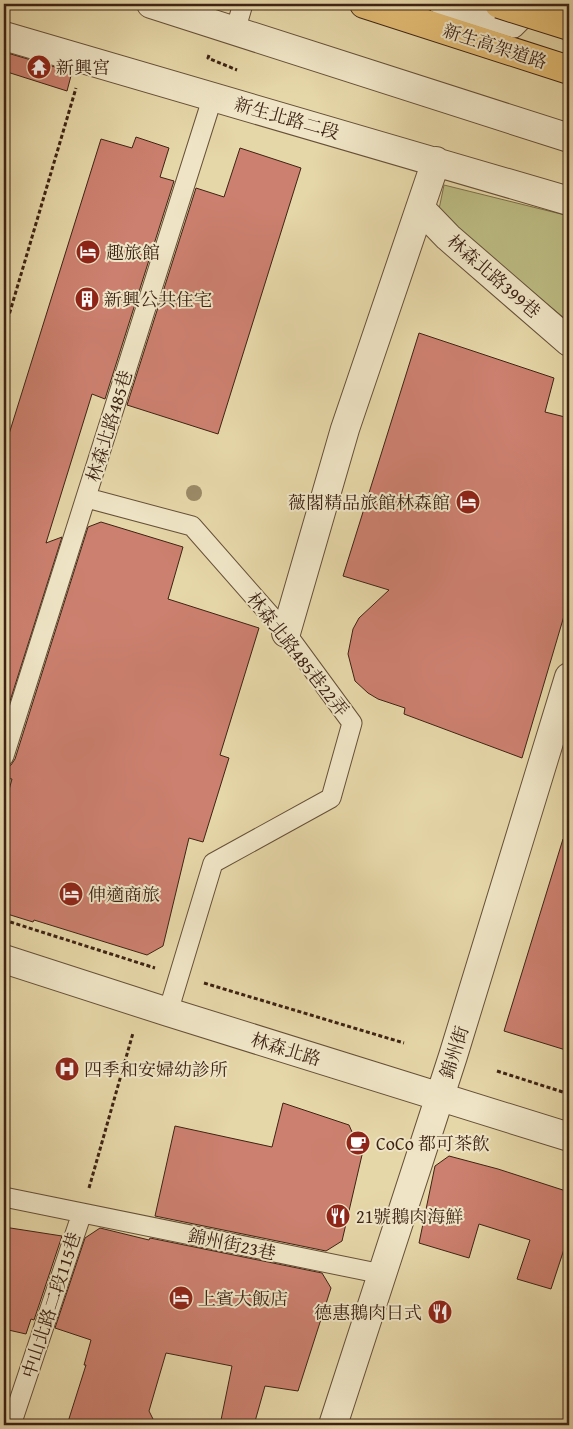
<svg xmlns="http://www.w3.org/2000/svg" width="573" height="1429" viewBox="0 0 573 1429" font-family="'Gentium Book Plus','Noto Serif TC',serif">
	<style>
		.green { fill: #bcbc83; stroke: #7c704c }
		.building { fill: #cc806f; stroke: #3d2314 }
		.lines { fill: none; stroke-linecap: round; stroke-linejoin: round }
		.service-casing { stroke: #675039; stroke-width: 21 }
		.minor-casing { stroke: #675039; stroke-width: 30 }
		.tertiary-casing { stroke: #675039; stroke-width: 30 }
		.trunk-casing { stroke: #3d2314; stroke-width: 30 }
		.path { stroke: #3d2314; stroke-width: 3; stroke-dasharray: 4 2.5; stroke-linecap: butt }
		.service { stroke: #efe5c6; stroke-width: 19 }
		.minor { stroke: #efe5c6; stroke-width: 28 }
		.tertiary { stroke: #efe5c6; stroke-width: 28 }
		.trunk { stroke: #e3bc74; stroke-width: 28 }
		.trunk-bridge-casing { stroke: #3d2314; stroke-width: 30; stroke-linecap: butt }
		.trunk-bridge { stroke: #e3bc74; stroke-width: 28 }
		.tree { fill: #9b8966 }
		.labels { text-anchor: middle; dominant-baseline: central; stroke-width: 4; stroke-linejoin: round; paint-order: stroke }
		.street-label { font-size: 18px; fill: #3d2314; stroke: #efe5c6 }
		.poi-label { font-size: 18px; fill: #3d2314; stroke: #efe5c6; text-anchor: start }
	</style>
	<rect width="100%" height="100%" fill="#e6d7a8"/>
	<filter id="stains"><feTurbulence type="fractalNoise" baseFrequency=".004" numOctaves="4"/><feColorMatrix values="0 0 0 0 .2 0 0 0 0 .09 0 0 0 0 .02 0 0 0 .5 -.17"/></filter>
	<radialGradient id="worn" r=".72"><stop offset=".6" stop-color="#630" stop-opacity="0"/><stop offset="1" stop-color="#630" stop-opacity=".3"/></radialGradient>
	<path class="green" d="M444,185l125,31v106l-131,-108z"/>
	<path class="building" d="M4,52l68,20 -5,19 -63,-20z
		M136,137l33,11 -9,29 14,4 -69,218 -13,-5 -46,149 16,-6 -58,183v-270l97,-311 31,9z
		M240,148l61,20 -83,266 -91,-29 69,-217 28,9z
		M419,333l135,45 -9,34 24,6v181l-47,159 -118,-44 1,-6 -27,-9 -10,-6 -13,-12 -7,-27 5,-25 6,-11 30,-28 -46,-14z
		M101,522l82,25 -15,52 91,29 -39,127 9,3 -26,84 -14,-4 -26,108 -16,9 -113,-35 -1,2 -29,-9v-105l8,-29 -8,-1v-11l7,-2 4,-6 73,-232z
		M563,839l6,1v211l-65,-20z
		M283,1103l66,22 13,30 -20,86 -16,10 -171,-35 20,-90 97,21z
		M449,1156l49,13 71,23v42l-18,55 -34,-10 13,-39 -51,-16 -10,34 -50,-15 16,-77z
		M4,1227l58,9 -28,84 -3,-1 -5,15 -22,-5z
		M100,1228l49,12 1,-2 172,35 9,15 -33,103 -33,-5 -11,39h-34l12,-59 -66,-13 -17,58 7,14h-89l19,-60h-2l7,-25 -36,-12 30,-90z"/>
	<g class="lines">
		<defs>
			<path id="service" d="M438,4l76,24 22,-22
				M235,31l8,-27
				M87,498l105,28 94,107 66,90 -21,75 -118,65 -45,149
				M4,756l209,-660
				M4,1197l378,77
				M11,1425l71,-212"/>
			<path id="minor" d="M4,36l565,165
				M420,208l28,29 121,105
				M286,633l59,-204 91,-268"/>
			<path id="tertiary" d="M151,4l418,134
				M4,959l164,53 401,125
				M333,1425l120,-369 116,-379"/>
			<path id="trunk" d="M364,4l205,66"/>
		</defs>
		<use href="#service" class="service-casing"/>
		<use href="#minor" class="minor-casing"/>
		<use href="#tertiary" class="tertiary-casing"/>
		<use href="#trunk" class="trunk-casing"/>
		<path class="path" d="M209,55l-1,3 29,12
			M4,332l72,-244
			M4,920l151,48
			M204,983l200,60
			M497,1071l72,23
			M89,1188l44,-155"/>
		<use href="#service" class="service"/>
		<use href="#minor" class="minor"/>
		<use href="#tertiary" class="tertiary"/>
		<use href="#trunk" class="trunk"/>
		<defs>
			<path id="trunk-bridge" d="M499,4l70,22"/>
		</defs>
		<use href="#trunk-bridge" class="trunk-bridge-casing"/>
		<use href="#trunk-bridge" class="trunk-bridge"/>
	</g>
	<circle class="tree" cx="194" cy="493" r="8"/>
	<defs>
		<symbol id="temple-disc" viewBox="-11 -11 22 22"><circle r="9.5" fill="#8f2418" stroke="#efe5c6"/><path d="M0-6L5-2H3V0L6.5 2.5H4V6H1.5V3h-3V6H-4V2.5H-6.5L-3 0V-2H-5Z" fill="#fff"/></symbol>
		<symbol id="hotel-disc" viewBox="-11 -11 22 22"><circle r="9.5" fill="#8f2418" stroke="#efe5c6"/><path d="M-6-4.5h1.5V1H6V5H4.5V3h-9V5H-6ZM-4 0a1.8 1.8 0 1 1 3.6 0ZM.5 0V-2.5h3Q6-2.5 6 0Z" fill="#fff"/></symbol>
		<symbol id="building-disc" viewBox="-11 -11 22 22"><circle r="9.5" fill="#8f2418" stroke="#efe5c6"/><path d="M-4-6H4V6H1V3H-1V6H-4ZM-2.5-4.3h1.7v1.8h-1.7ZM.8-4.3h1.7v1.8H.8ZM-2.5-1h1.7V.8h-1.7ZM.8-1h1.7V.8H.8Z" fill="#fff"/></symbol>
		<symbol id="hospital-disc" viewBox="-11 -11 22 22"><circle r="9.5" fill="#8f2418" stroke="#efe5c6"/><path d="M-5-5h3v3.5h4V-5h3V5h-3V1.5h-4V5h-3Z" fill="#fff"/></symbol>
		<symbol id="cafe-disc" viewBox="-11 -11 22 22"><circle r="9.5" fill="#8f2418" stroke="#efe5c6"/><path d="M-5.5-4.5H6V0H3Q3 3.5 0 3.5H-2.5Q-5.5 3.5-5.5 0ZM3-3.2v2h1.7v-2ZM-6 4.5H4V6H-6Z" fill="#fff"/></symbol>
		<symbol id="restaurant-disc" viewBox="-11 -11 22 22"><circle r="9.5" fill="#8f2418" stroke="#efe5c6"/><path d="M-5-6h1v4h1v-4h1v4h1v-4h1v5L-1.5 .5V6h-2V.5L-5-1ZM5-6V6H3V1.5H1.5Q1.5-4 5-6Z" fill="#fff"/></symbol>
	</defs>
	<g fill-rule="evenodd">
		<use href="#temple-disc" x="25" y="53" width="28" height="28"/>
		<use href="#hotel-disc" x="74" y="238" width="28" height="28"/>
		<use href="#building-disc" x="73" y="285" width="28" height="28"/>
		<use href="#hotel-disc" x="454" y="488" width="28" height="28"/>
		<use href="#hotel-disc" x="57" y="880" width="28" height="28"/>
		<use href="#hospital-disc" x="53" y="1055" width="28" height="28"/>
		<use href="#cafe-disc" x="344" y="1129" width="28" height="28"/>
		<use href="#restaurant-disc" x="324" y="1202" width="28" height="28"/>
		<use href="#hotel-disc" x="167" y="1284" width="28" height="28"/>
		<use href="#restaurant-disc" x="426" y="1298" width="28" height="28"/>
	</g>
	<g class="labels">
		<g class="street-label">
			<text transform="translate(495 46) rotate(18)">新生高架道路</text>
			<text transform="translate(287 118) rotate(16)">新生北路二段</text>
			<text transform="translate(494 276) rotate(41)">林森北路399巷</text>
			<text transform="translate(109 426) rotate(-73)">林森北路485巷</text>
			<text transform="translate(298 654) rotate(52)">林森北路485巷22弄</text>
			<text transform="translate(286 1049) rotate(17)">林森北路</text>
			<text transform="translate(454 1052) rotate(-72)">錦州街</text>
			<text transform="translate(232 1244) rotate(12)">錦州街23巷</text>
			<text transform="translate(51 1305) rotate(-72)">中山北路二段115巷</text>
		</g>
		<g class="poi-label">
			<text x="56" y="67">新興宮</text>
			<text x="106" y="252">趣旅館</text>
			<text x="104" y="299">新興公共住宅</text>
			<text x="450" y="502" text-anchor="end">薇閣精品旅館林森館</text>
			<text x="88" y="894">伸適商旅</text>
			<text x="84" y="1069">四季和安婦幼診所</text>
			<text x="376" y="1143">CoCo 都可茶飲</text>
			<text x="356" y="1216">21號鵝肉海鮮</text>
			<text x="198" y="1298">上賓大飯店</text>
			<text x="422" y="1312" text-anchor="end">德惠鵝肉日式</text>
		</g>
	</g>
	<rect width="573" height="1429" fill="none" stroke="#e6d7a8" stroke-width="20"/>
	<rect x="5" y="5" width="563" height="1419" fill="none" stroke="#3d2314" stroke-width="2.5"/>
	<rect x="10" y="10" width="553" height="1409" fill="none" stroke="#3d2314"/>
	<rect width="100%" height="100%" filter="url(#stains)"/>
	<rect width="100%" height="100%" fill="url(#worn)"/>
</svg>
